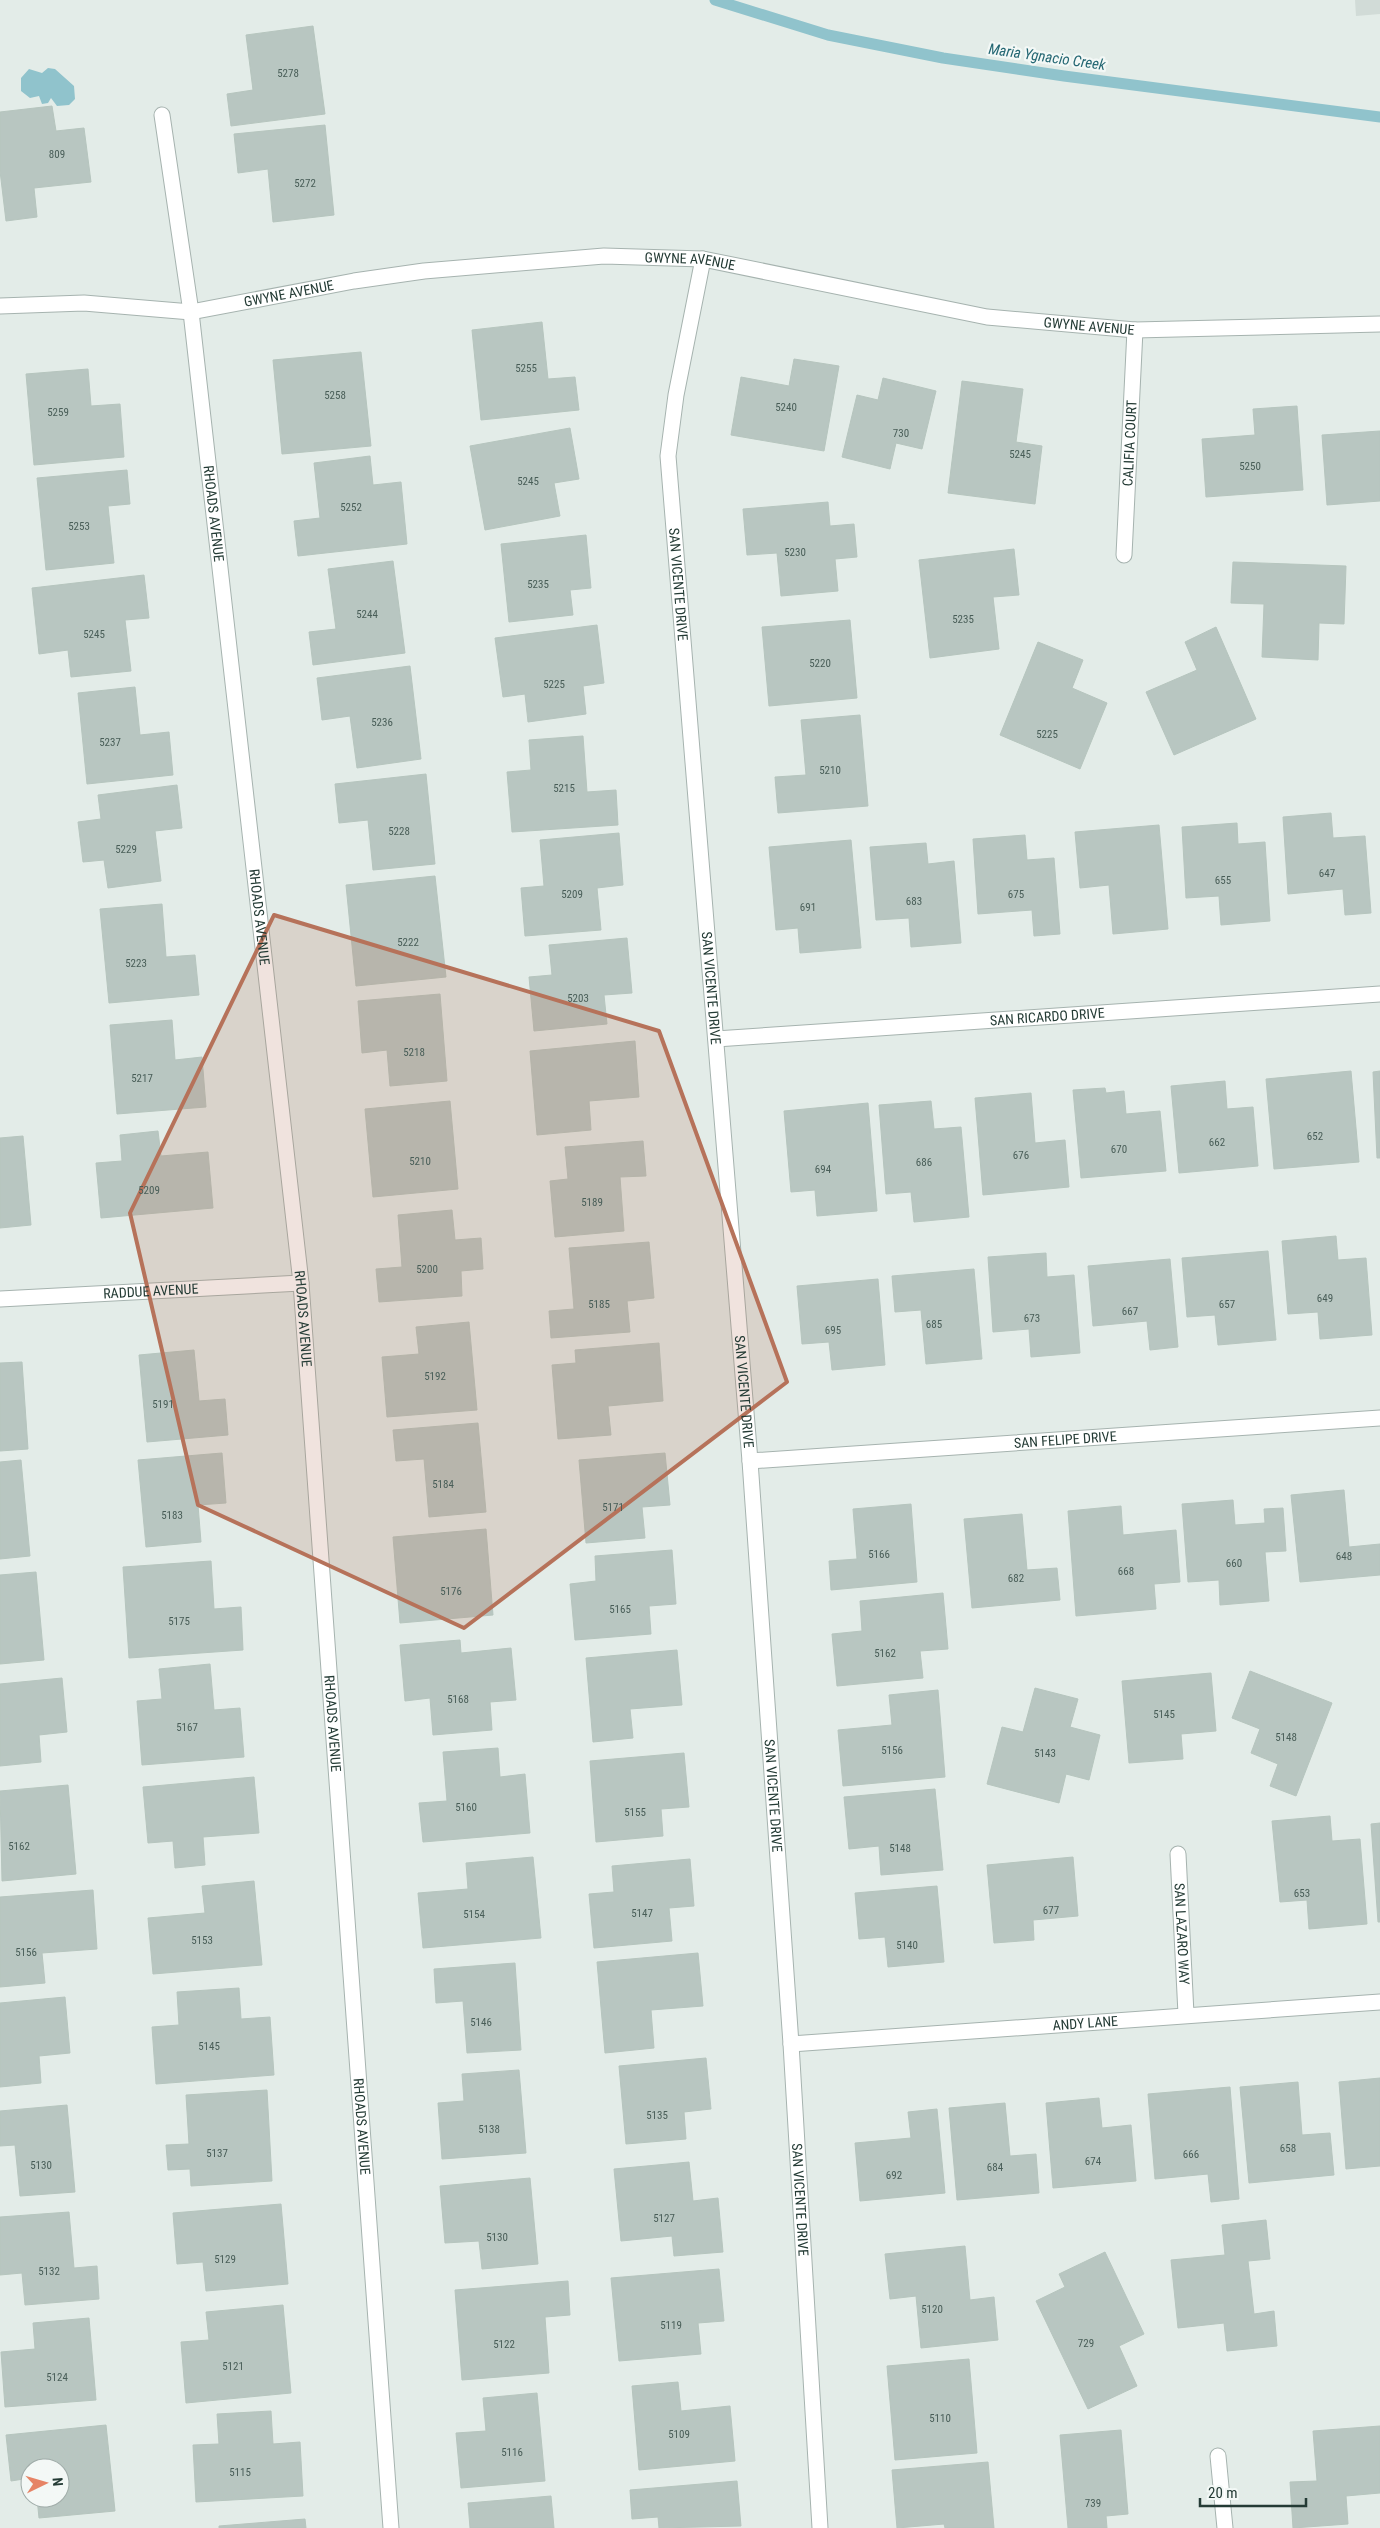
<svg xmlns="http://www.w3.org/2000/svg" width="1380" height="2528" viewBox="0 0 1380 2528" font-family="'Roboto Condensed',sans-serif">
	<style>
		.built { fill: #d1dbd7 }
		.water { fill: #90c3cc }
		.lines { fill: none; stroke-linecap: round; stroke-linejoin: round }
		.stream { stroke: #90c3cc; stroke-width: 11 }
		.building { fill: #b8c6c1; stroke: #b6c5be }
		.minor-casing { stroke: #a6b3af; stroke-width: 17 }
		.minor { stroke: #fff; stroke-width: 15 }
		.marked { fill: #b6725a; fill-opacity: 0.2; stroke: #b6725a; stroke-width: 4; stroke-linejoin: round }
		.labels { text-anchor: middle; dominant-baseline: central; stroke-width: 4.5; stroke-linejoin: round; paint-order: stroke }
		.number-label { font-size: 11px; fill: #495e58 }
		.street-label { font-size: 14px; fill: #243b35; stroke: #f3f8f6 }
		.water-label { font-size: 15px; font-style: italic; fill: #236672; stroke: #f3f8f6 }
	</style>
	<rect width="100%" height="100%" fill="#e3ece8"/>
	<path class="built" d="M1355,0h25v14l-24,2z"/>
	<path class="water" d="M48,68l7,1 19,17 1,13 -6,6 -12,1 -6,-8 -3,5 -6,1 -3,-8 -9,2 -9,-7v-13l8,-9 13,4z"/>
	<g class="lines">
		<path class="stream" d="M715,0l113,35 115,23 121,18 316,41"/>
	</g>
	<path class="building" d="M313,26l12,88 -94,12 -4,-32 26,-4 -7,-55z
		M52,106l4,25 28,-3 7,54 -57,6 3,29 -31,4 -6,-50v-59z
		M325,125l9,90 -61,7 -5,-53 -30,4 -4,-39z
		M542,322l6,57 27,-2 4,33 -98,10 -9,-90z
		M361,352l10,94 -89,8 -9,-94z
		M794,359l45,7 -15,85 -93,-16 10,-58 48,9z
		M88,369l3,37 29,-2 4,53 -90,8 -8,-91z
		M883,378l53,13 -14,58 -26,-6 -6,26 -48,-12 15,-62 21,5z
		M962,381l61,8 -7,53 26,4 -7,58 -87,-11z
		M1297,406l6,84 -97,7 -4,-58 53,-4 -2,-26z
		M570,428l9,51 -25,4 6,33 -75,14 -15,-84z
		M1380,431v70l-53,4 -5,-70z
		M370,456l3,29 28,-3 6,62 -109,12 -4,-35 26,-3 -6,-55z
		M127,470l3,34 -22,2 6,57 -68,7 -9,-92z
		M828,502l2,24 24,-2 3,33 -22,2 3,32 -57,5 -4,-43 -30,2 -4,-46z
		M586,535l5,53 -21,2 3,25 -64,7 -8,-78z
		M1014,549l5,46 -26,2 6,52 -69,9 -11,-98z
		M393,561l12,92 -92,12 -4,-33 27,-3 -8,-60z
		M1233,562l113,4 -2,58 -25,-1 -1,37 -56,-3 2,-53 -33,-1z
		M144,575l5,43 -24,2 6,51 -60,6 -3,-27 -29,4 -7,-66z
		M850,620l7,78 -88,8 -7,-79z
		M597,625l7,58 -21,3 3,28 -58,8 -3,-28 -22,3 -8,-59z
		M1216,627l40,92 -82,36 -28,-63 51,-22 -12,-28z
		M1038,642l45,18 -11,28 35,15 -27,66 -80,-34z
		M410,666l11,93 -64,9 -7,-52 -28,4 -5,-42z
		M135,687l5,48 29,-3 4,43 -86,9 -9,-91z
		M860,715l8,91 -90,7 -3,-36 31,-2 -5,-55z
		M583,736l4,56 29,-2 2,35 -106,7 -5,-60 24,-2 -2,-30z
		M426,774l9,90 -62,6 -5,-50 -29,3 -4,-39z
		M177,785l5,43 -27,3 6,50 -53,7 -4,-28 -21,2 -5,-40 23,-3 -3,-24z
		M1331,813l2,25 32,-2 6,77 -26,2 -2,-26 -55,5 -5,-77z
		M1237,823l1,21 27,-2 5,79 -49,4 -2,-29 -33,2 -4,-71z
		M1159,825l9,104 -55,5 -4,-49 -29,3 -5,-56z
		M619,833l4,52 -26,3 4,42 -76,6 -4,-48 23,-2 -4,-46z
		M1025,835l2,25 27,-2 6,76 -26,2 -2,-26 -54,4 -5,-75z
		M851,840l10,108 -61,5 -2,-25 -22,2 -7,-83z
		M926,843l2,21 26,-3 7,82 -50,4 -2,-29 -33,2 -6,-73z
		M435,876l11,101 -90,9 -10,-101z
		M162,904l4,53 29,-2 4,40 -90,8 -9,-94z
		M627,938l5,55 -28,2 3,29 -73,7 -5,-54 23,-2 -3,-30z
		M440,994l7,87 -57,5 -3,-36 -25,3 -4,-52z
		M172,1020l3,40 27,-3 4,50 -89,7 -7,-89z
		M635,1041l4,56 -50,4 2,29 -54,5 -7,-84z
		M1351,1071l8,91 -85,7 -8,-90z
		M1380,1071v87h-3l-4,-86z
		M1225,1081l2,28 26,-2 5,59 -79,7 -8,-87z
		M1105,1088l1,5 18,-2 2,23 34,-3 6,60 -85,7 -8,-88z
		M1031,1093l4,50 30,-3 4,47 -86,8 -8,-97z
		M450,1101l8,88 -85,8 -8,-88z
		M931,1101l3,28 27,-2 8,90 -55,5 -3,-30 -25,2 -7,-89z
		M868,1103l9,108 -60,5 -2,-26 -24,2 -7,-81z
		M158,1131l3,25 47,-4 5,56 -112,10 -5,-55 26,-2 -2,-26z
		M23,1136l8,89 -31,3v-90z
		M643,1141l3,35 -26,1 4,54 -69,6 -5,-56 18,-2 -3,-32z
		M452,1210l3,30 26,-2 2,31 -22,2 1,25 -83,6 -3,-33 26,-2 -4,-52z
		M1336,1236l2,24 28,-2 6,77 -52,4 -2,-27 -30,2 -6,-73z
		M649,1242l5,56 -27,3 3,31 -79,6 -2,-27 25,-2 -5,-61z
		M1268,1251l8,89 -58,5 -3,-30 -28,2 -5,-59z
		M1046,1253l1,24 27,-2 6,78 -49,4 -2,-28 -36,3 -5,-75z
		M1170,1259l8,88 -28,3 -3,-29 -54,5 -5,-60z
		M974,1269l8,90 -56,5 -5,-54 -26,2 -3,-36z
		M878,1279l7,86 -53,5 -3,-28 -27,2 -5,-58z
		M469,1322l8,88 -90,7 -5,-60 37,-3 -3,-27z
		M659,1343l4,58 -55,5 3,29 -53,4 -6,-74 24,-2 -1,-13z
		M194,1350l5,51 26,-2 3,36 -81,7 -8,-87z
		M22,1362l6,87 -28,2v-88z
		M478,1423l8,89 -57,5 -5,-58 -28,2 -3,-31z
		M222,1453l4,50 -28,2 3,37 -55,5 -8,-87z
		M665,1453l5,52 -28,2 3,31 -59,5 -7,-83z
		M21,1460l9,96 -30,3v-97z
		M1344,1490l5,57 31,-3v31l-80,7 -9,-87z
		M1233,1500l2,25 30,-2 -1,-14 19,-1 3,43 -21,1 4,49 -49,4 -1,-25 -31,2 -6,-78z
		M911,1504l6,78 -86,8 -2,-29 28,-2 -4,-50z
		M1121,1506l2,29 53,-5 4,52 -26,2 2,25 -80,7 -8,-105z
		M1022,1514l5,56 30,-2 3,32 -88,8 -8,-89z
		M486,1529l7,86 -93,8 -7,-86z
		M672,1550l4,54 -27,2 2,28 -76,6 -5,-56 26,-3 -1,-25z
		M211,1561l3,48 27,-2 2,43 -114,8 -6,-91z
		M36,1572l8,88 -44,4v-89z
		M943,1593l5,56 -28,2 3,27 -86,8 -5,-52 30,-3 -2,-30z
		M460,1640l1,13 50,-5 5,52 -26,2 2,28 -59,5 -3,-37 -25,3 -5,-56z
		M677,1650l5,55 -52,4 3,29 -40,4 -7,-84z
		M210,1664l4,46 26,-2 4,49 -102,8 -5,-64 25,-2 -3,-30z
		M1250,1671l82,32 -36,93 -26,-10 8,-22 -27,-11 9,-24 -28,-11z
		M1211,1673l5,58 -35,3 2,25 -54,4 -7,-82z
		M62,1678l5,54 -28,3 2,27 -41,4v-82z
		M1035,1688l43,11 -8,28 30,8 -11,45 -23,-6 -7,29 -72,-19 15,-57 21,5z
		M938,1690l7,87 -102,9 -5,-56 54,-5 -3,-30z
		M498,1748l2,29 25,-3 5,59 -107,9 -4,-39 28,-2 -4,-49z
		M684,1753l5,54 -28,2 2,27 -67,6 -6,-81z
		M254,1777l5,56 -56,4 2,28 -30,3 -2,-27 -25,2 -5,-56z
		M68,1785l8,89 -74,7 -2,-90z
		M935,1789l8,81 -62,5 -2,-29 -30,3 -5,-52z
		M1330,1816l2,25 28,-2 7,85 -58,5 -2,-29 -27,2 -8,-81z
		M1380,1823v99h-2l-7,-98z
		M533,1857l8,81 -118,10 -5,-55 50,-4 -2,-26z
		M1073,1857l5,59 -45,4 1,20 -40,3 -7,-78z
		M690,1859l4,47 -25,2 3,33 -78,7 -5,-54 25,-2 -2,-26z
		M254,1881l8,84 -109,9 -5,-56 57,-5 -3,-27z
		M937,1886l7,76 -56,5 -3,-30 -26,2 -4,-46z
		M93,1890l4,59 -55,4 3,30 -45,4v-90z
		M698,1953l5,53 -52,4 3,38 -49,5 -8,-91z
		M515,1963l6,87 -54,3 -4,-52 -27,2 -2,-34z
		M239,1988l2,31 29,-2 4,58 -118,9 -4,-57 27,-2 -2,-33z
		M65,1997l5,56 -31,3 2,27 -41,4v-84z
		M706,2058l5,51 -27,3 2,27 -60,5 -7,-78z
		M519,2070l7,83 -84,6 -4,-56 26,-2 -2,-27z
		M1380,2078v88l-34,3 -7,-87z
		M1298,2082l4,53 28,-2 4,42 -85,8 -9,-96z
		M1230,2087l9,112 -28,3 -3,-28 -53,5 -7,-85z
		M267,2090l5,91 -81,5 -1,-17 -22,1 -2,-25 23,-1 -3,-49z
		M1099,2098l3,30 29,-3 5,56 -83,7 -7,-85z
		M1005,2103l5,53 26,-2 3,39 -82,7 -8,-92z
		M67,2105l8,87 -55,4 -5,-51 -15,1v-35z
		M937,2109l8,84 -85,8 -5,-58 56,-5 -3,-26z
		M689,2162l4,39 25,-3 5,54 -49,4 -2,-20 -51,5 -7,-72z
		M530,2178l8,86 -56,5 -3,-28 -34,2 -5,-57z
		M281,2204l7,80 -82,7 -3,-29 -26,2 -4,-51z
		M69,2212l5,56 23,-2 2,33 -74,6 -3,-32 -22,2v-58z
		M1266,2220l4,39 -22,2 6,53 20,-3 3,35 -50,5 -3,-28 -46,5 -7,-68 54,-5 -3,-30z
		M965,2246l5,54 24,-3 4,43 -77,8 -5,-52 -26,3 -5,-45z
		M1105,2252l39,82 -25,12 18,40 -49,23 -52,-108 29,-14 -6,-13z
		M719,2269l5,52 -26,2 3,31 -82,7 -8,-83z
		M568,2281l2,34 -25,2 4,56 -87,7 -7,-90z
		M283,2305l8,88 -105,10 -5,-61 28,-2 -3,-28z
		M89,2318l7,82 -91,7 -4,-55 34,-3 -2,-26z
		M969,2359l8,94 -82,7 -8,-94z
		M678,2382l3,29 49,-5 5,55 -96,9 -7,-84z
		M537,2393l8,88 -84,7 -5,-55 30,-2 -3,-33z
		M271,2411l2,33 27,-2 3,54 -107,6 -3,-57 26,-1 -2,-30z
		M106,2425l9,86 -76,7 -2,-20h23v-30h-30v10l-19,3 -5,-46z
		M1380,2426v67l-34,3 2,28 -55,4 -3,-46 27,-1 -4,-50z
		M1121,2430l7,84 -22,2 1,12h-39l-8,-93z
		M988,2462l6,66h-49l-1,-4 -47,4 -5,-58z
		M737,2481l4,45 -82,2 -1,-11 -26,2 -2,-29z
		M551,2496l3,32h-84l-2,-25z
		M305,2519l1,9h-87v-2z"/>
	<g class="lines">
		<defs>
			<g id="minor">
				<path id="s1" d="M162,115l29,197 110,971 90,1245"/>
				<path id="s2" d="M703,259l-27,136 -8,61 82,1005 41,583 29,484"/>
				<path id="s3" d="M0,306l84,-3 107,9 163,-31 70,-10 180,-15 99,3 284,58 148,13 245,-6"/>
				<path id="s4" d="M1124,555l11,-225"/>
				<path id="s5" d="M716,1039l664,-45"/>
				<path id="s6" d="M0,1299l301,-16"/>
				<path id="s7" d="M750,1461l630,-43"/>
				<path id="s8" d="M1178,1854l8,160"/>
				<path id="s9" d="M791,2044l589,-42"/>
				<path d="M1218,2456l7,72"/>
			</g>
		</defs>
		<use href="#minor" class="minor-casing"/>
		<use href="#minor" class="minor"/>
	</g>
	<path class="marked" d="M274,915l385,116 128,351 -323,246 -266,-123 -68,-292z"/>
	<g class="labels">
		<g class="number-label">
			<text x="288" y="73">5278</text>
			<text x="57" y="154">809</text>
			<text x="305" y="183">5272</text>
			<text x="526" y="368">5255</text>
			<text x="335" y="395">5258</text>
			<text x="786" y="407">5240</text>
			<text x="58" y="412">5259</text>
			<text x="901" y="433">730</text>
			<text x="1020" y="454">5245</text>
			<text x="1250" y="466">5250</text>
			<text x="528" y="481">5245</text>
			<text x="351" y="507">5252</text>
			<text x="79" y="526">5253</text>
			<text x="795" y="552">5230</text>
			<text x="538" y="584">5235</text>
			<text x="367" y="614">5244</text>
			<text x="963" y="619">5235</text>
			<text x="94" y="634">5245</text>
			<text x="820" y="663">5220</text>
			<text x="554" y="684">5225</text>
			<text x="382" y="722">5236</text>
			<text x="1047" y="734">5225</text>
			<text x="110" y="742">5237</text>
			<text x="830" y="770">5210</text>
			<text x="564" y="788">5215</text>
			<text x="399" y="831">5228</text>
			<text x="126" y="849">5229</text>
			<text x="1327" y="873">647</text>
			<text x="1223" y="880">655</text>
			<text x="572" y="894">5209</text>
			<text x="1016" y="894">675</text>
			<text x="914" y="901">683</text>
			<text x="808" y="907">691</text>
			<text x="408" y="942">5222</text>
			<text x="136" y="963">5223</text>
			<text x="578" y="998">5203</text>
			<text x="414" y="1052">5218</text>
			<text x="142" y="1078">5217</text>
			<text x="1315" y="1136">652</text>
			<text x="1217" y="1142">662</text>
			<text x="1119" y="1149">670</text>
			<text x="1021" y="1155">676</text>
			<text x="420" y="1161">5210</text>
			<text x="924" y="1162">686</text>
			<text x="823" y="1169">694</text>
			<text x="149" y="1190">5209</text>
			<text x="592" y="1202">5189</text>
			<text x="427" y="1269">5200</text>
			<text x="1325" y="1298">649</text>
			<text x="599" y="1304">5185</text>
			<text x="1227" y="1304">657</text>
			<text x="1130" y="1311">667</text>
			<text x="1032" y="1318">673</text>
			<text x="934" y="1324">685</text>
			<text x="833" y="1330">695</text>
			<text x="435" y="1376">5192</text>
			<text x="163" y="1404">5191</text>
			<text x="443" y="1484">5184</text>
			<text x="613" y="1507">5171</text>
			<text x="172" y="1515">5183</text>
			<text x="879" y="1554">5166</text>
			<text x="1344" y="1556">648</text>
			<text x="1234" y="1563">660</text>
			<text x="1126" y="1571">668</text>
			<text x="1016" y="1578">682</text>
			<text x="451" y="1591">5176</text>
			<text x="620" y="1609">5165</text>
			<text x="179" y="1621">5175</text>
			<text x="885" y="1653">5162</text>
			<text x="458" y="1699">5168</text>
			<text x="1164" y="1714">5145</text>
			<text x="187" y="1727">5167</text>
			<text x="1286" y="1737">5148</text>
			<text x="892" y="1750">5156</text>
			<text x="1045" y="1753">5143</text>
			<text x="466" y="1807">5160</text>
			<text x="635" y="1812">5155</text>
			<text x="19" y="1846">5162</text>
			<text x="900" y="1848">5148</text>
			<text x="1302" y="1893">653</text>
			<text x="1051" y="1910">677</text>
			<text x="642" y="1913">5147</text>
			<text x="474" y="1914">5154</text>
			<text x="202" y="1940">5153</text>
			<text x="907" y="1945">5140</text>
			<text x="26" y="1952">5156</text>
			<text x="481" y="2022">5146</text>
			<text x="209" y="2046">5145</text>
			<text x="657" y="2115">5135</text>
			<text x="489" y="2129">5138</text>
			<text x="1288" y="2148">658</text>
			<text x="217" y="2153">5137</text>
			<text x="1191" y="2154">666</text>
			<text x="1093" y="2161">674</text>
			<text x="41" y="2165">5130</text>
			<text x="995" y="2167">684</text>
			<text x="894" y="2175">692</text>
			<text x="664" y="2218">5127</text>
			<text x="497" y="2237">5130</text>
			<text x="225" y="2259">5129</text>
			<text x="49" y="2271">5132</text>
			<text x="932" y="2309">5120</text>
			<text x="671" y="2325">5119</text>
			<text x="1086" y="2343">729</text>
			<text x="504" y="2344">5122</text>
			<text x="233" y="2366">5121</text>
			<text x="57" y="2377">5124</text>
			<text x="940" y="2418">5110</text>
			<text x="679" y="2434">5109</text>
			<text x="512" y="2452">5116</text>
			<text x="240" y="2472">5115</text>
			<text x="1093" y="2503">739</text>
		</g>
		<g class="street-label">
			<text stroke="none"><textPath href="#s3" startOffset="695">GWYNE AVENUE</textPath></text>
			<text stroke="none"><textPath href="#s3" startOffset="291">GWYNE AVENUE</textPath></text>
			<text stroke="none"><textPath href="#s3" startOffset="1100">GWYNE AVENUE</textPath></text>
			<text stroke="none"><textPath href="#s4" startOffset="112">CALIFIA COURT</textPath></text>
			<text stroke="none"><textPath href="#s1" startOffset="402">RHOADS AVENUE</textPath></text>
			<text stroke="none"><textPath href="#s2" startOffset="329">SAN VICENTE DRIVE</textPath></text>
			<text stroke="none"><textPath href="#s1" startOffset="808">RHOADS AVENUE</textPath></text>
			<text stroke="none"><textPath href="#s2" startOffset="734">SAN VICENTE DRIVE</textPath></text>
			<text stroke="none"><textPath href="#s5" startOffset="332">SAN RICARDO DRIVE</textPath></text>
			<text stroke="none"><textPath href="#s6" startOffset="151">RADDUE AVENUE</textPath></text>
			<text stroke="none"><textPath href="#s1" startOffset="1212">RHOADS AVENUE</textPath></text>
			<text stroke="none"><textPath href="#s2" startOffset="1139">SAN VICENTE DRIVE</textPath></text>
			<text stroke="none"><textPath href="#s7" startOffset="316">SAN FELIPE DRIVE</textPath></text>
			<text stroke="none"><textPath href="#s1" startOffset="1618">RHOADS AVENUE</textPath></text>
			<text stroke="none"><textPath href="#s2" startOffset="1544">SAN VICENTE DRIVE</textPath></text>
			<text stroke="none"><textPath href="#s8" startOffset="80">SAN LAZARO WAY</textPath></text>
			<text stroke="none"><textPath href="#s9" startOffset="295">ANDY LANE</textPath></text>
			<text stroke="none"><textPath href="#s1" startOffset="2022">RHOADS AVENUE</textPath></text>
			<text stroke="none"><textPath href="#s2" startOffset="1949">SAN VICENTE DRIVE</textPath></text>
		</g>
		<g class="water-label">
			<text transform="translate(1047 57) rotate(8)">Maria Ygnacio Creek</text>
		</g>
	</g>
	<g transform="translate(45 2483) rotate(85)"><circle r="24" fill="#f3f8f6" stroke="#a0aca9"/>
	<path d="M0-4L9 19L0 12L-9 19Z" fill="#e68466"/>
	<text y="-8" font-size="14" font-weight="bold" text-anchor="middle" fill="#243b35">N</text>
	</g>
	<path d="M1200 2498v8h106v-8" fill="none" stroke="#243b35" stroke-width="2.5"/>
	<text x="1208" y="2498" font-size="15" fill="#243b35" stroke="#f3f8f6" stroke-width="4" paint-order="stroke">20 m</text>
</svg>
